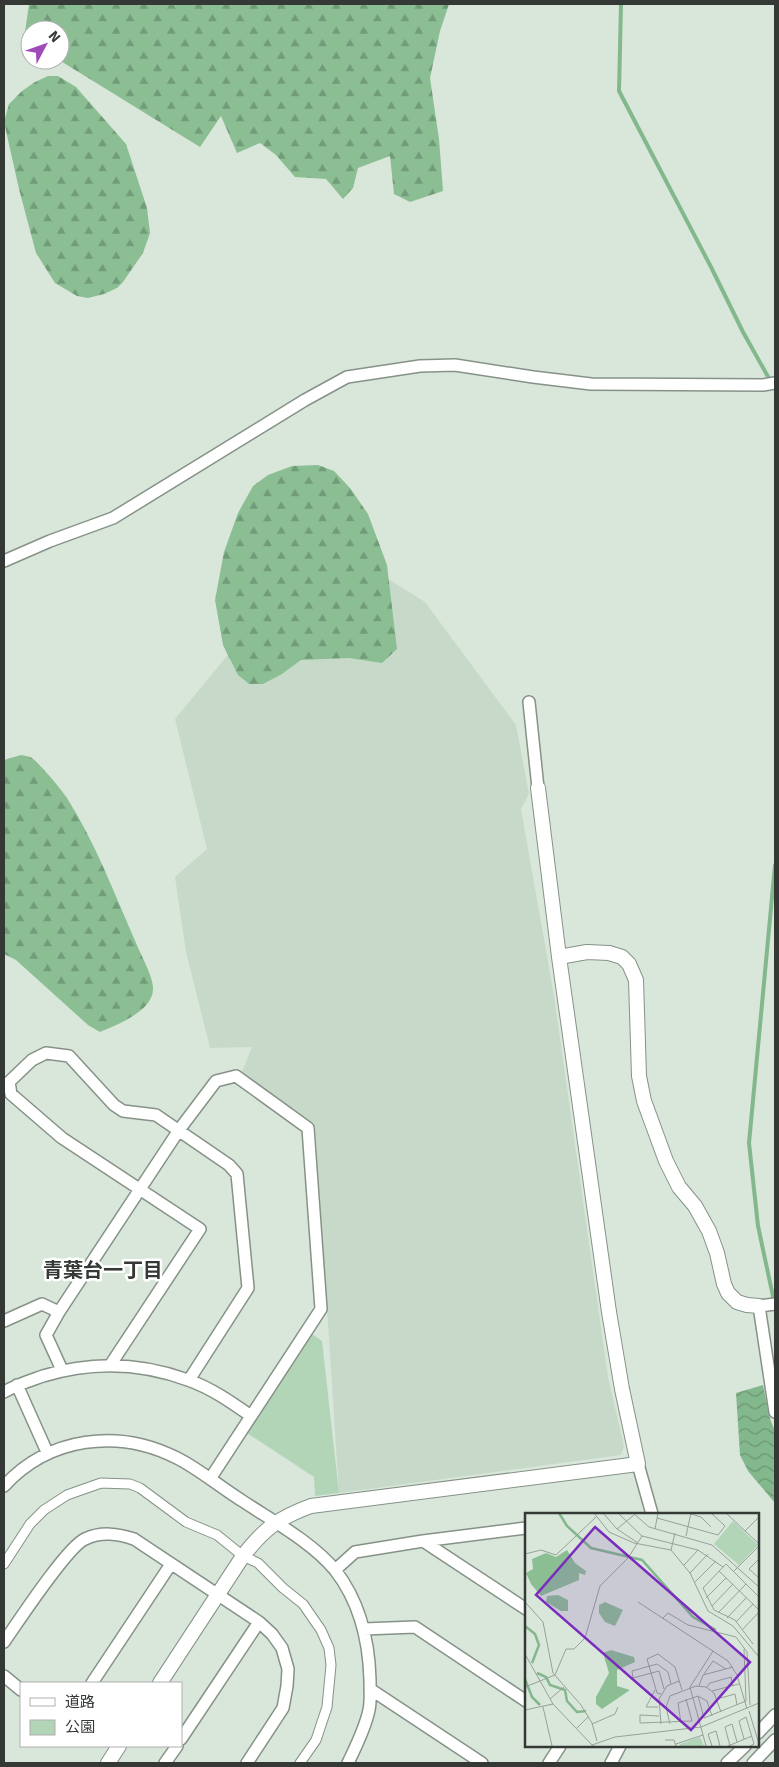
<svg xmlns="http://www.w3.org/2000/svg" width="779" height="1767" viewBox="0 0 779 1767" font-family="Signika,'Noto Sans JP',sans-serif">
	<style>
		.built { fill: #c7daca }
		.forest { fill: url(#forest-firs) }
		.park { fill: #b2d5b7 }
		.water { fill: url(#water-waves) }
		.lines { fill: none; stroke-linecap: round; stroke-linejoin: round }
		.stream { stroke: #83b78c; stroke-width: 4 }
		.pedestrian-casing { stroke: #869288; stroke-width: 11 }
		.minor-casing { stroke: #869288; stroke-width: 14 }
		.tertiary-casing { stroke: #869288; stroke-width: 16 }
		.pedestrian { stroke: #fff; stroke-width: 9 }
		.minor { stroke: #fff; stroke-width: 11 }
		.tertiary { stroke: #fff; stroke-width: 14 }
		.labels { text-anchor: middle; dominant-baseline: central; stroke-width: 5; stroke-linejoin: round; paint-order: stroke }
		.neighbourhood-label { font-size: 20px; font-weight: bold; fill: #343935; stroke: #fff }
		.inset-river { fill: none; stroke: #83b78c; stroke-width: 2.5 }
		.inset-road { fill: none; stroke: #97a198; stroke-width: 1 }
		.view { fill: #7b2cbf; fill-opacity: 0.15; stroke: #7b2cbf; stroke-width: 2.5 }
		.inset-edge { fill: none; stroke: #343935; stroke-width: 2.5 }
	</style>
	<defs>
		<pattern id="forest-firs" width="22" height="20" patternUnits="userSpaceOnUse" patternTransform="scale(1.25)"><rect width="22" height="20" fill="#8bbf93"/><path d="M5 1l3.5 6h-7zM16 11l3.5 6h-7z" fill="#729c79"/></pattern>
		<pattern id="water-waves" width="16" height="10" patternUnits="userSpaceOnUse" patternTransform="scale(1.25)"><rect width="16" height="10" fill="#83b78c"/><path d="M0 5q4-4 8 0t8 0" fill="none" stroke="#6c9673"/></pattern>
	</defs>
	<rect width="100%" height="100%" fill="#d9e6da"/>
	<path class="built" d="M358,560l67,42 91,123 13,69 -8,15 33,187 54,381 16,69 -3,9 -282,38 -24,-369 -73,-52 10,-25 -42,1 -24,-96 -11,-75 32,-28 -32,-130 88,-107z"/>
	<path class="forest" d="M29,4h420l-9,27 -10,47 9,61 4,52 -33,11 -16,-8 -4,-38 -32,12 -5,20 -10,11 -17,-20 -31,-2 -19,-22 -16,-12 -23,10 -16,-37 -21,31 -141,-87 1,-30h-30v12l-6,-3z
		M48,76h10l18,11 50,57 21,64 3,25 -7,20 -20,29 -6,6 -13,6 -16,4 -11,-2 -22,-13 -19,-30 -17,-64 -15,-67 5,-18 13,-13 13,-9z
		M318,465l16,6 16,17 18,26 19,51 10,84 -15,14 -33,-5 -48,2 -19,14 -19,10h-14l-11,-9 -15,-30 -8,-45 9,-48 14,-39 15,-27 15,-11 24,-9z
		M21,755c4,1 8,1 11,3 9,7 28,30 35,40 28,44 48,97 69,145 4,10 18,35 17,46 0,22 -36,36 -53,43l-12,-7 -72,-65 -12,-6v-194z"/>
	<path class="park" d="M312,1334l10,7 17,152 -24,3 -1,-19 -67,-44z"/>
	<path class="water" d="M763,1385l7,34 5,12v72l-27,-32 -8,-16 -4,-62z"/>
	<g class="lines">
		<path class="stream" d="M621,4l-2,87 92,176 32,65 28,50
			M774,1301l-16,-75 -9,-83 26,-278"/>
		<defs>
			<path id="pedestrian" d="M4,1564l26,-40 14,-14 23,-15 34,-12 29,1 10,4 46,34 31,13 26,21 15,7 25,25 20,16 18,26 8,18 2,17 -4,42 -11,33 -16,23"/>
			<path id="minor" d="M4,561l46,-20 63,-23 192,-118 42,-23 73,-11 35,-1 78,12 58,7 172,1 12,-2
				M529,702l9,86
				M775,1304l-16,2 16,106
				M4,1321l38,-17 17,8
				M111,1364l89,-135 -138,-91 -51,-44 -2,-12 23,-22 14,-7 23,3 45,49 9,6 33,4 73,50 8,9 11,114 -59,92
				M62,1370l-16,-35 13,-23 120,-182 37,-49 20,-5 72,52 13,181 -111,170
				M17,1385l30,67
				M4,1392c12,-7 25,-11 39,-16 49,-15 96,-14 145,4 23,8 43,22 63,36
				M638,1464l14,50
				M4,1486c45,-49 114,-58 173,-28 22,11 43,29 64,42 30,20 71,42 94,70 25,32 34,71 35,110 0,10 1,21 -1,30 -4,19 -13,36 -21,53
				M423,1541l103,-13
				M335,1570l20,-18 68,-11 103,68
				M364,1629l51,-2 111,74
				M4,1642c14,-20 63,-95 81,-103 17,-8 33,-5 49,0l125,83 13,12 10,14 6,21 -1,17 -4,22 -36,55
				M4,1676l17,14
				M92,1683l79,-119
				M370,1689l112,74
				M758,1733l17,-18
				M181,1739l78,-117
				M165,1763l12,-17
				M549,1763l11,-17
				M611,1763l9,-17
				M727,1763l18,-17
				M753,1763l22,-23"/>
			<path id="tertiary" d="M559,957l28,-5 22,1 13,4 7,7 7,16 3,96 5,25 22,60 13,26 16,19 14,25 8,22 7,31 4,9 9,9 10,3 12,1
				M160,1683l83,-127c21,-27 35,-38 68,-50l327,-42 -16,-75 -13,-77 -50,-355 -21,-169
				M108,1763l11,-17"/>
		</defs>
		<use href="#pedestrian" class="pedestrian-casing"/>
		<use href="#minor" class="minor-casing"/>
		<use href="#tertiary" class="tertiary-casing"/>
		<use href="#pedestrian" class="pedestrian"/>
		<use href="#minor" class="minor"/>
		<use href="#tertiary" class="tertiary"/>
	</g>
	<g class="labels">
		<g class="neighbourhood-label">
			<text x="103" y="1270">青葉台一丁目</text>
		</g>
	</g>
	<g transform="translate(525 1513)">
		<rect width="234" height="234" fill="#d9e6da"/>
		<path d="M42,37l8,13 11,8 -1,4 -6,-2v7l-38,16 -10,-12 -5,-11 7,-4 -1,-10 14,-6 10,4zM33,82l10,5v11h-7l-15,-9 1,-6zM80,89l18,8 -8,16 -10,-4 -6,-9v-8zM86,137l23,7 1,5 -18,8v16l13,4 -28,19 -6,-5v-7l13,-24 -6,-20z" fill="#8bbf93"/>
		<path d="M208,8l25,24 -19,20 -25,-21zM175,224l4,9h-24v-2z" fill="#b2d5b7"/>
		<path class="inset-river" d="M34,0l8,13 24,22 51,12 51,57 23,13M0,113l10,8 4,11 -7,18M12,160l9,4 4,8 15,5 2,11 10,11 9,-1M0,166l7,18 8,8"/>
		<path class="inset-road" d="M69,0l15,19 25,11 37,7 19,23 18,38 25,15 26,31M78,0l14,16 21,14M93,0l24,23 56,14 25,17M108,0l16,14 63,18 47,42M201,0l33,31M166,1l10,3 10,10M132,5l61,17 7,-9 -14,-13M92,16l17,-14M130,16l3,-16M220,18l14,-14M161,23l5,-23M146,37l4,-17M0,41l16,-4 15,5 40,-38M234,46l-10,10 10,9M159,52l14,-15M194,58l40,39M209,58l25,-25M165,60l18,-19M170,69l21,-21M181,85l20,-20M0,89l18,20 10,51 28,32 11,18 5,18M113,89l90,59 9,14 10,34M187,93l21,-22M193,100l28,-29M202,105l19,-20M137,106l6,-6 20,12 48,12 11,15 3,53M211,109l17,-18M218,116l16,-17M228,131l-18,-24 -21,-10 -11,-22 23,-24 33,33M0,141l28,50 40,42M179,161l9,-13 13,8M30,162l11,-26h8l11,-11 15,-52 28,-28 14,-22M174,173l4,-11 30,-8M0,174l30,-12M182,174l3,-4 21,-6 2,9M139,176l-5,-18 -26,7 -1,-7 25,-7 11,8 3,12M130,177l-9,17h12M187,178l27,-7M136,181l-4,-1 -10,-34 11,-5 17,13 7,23M173,183l6,22 42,-17 -2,-52M25,186l14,-12M192,186l18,-5 2,11M18,194l9,39M0,197l28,-6M224,198l10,33M134,203l-19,-1v8l52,-2 -6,-22M156,210l-3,-20 20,-7 9,5 5,15M67,211l23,-10 3,-7M136,211l-2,-25 8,-13 12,-5M145,211l-4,-17 4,-11 26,-10 10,1 8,6 7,19M52,215l11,-11M219,226l-5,-18 7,-4 8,27 -4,2M140,227h9l2,6M151,231l27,-9M67,232l23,-8 86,-10 58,-24M181,233l-16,-59 23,-36M187,233l-4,-12 8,-3 4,15M203,233l24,-10M205,233l-5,-19 7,-3 5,18"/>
		<path class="view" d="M70,14l155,135 -59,68 -155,-135z"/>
		<rect width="234" height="234" class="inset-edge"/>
	</g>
	<rect width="779" height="1767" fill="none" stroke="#343935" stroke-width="10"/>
	<rect x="20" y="1682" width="162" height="65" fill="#ffffff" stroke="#aeb0ae"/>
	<rect x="30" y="1698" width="25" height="8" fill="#ffffff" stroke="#aeb0ae"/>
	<text x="65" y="1707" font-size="15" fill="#343935">道路</text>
	<rect x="30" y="1720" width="25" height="15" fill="#b2d5b7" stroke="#aeb0ae"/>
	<text x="65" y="1732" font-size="15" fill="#343935">公園</text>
	<g transform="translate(45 45) rotate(49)"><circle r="24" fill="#ffffff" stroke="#aeb0ae"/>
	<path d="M0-4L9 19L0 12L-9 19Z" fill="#9f4ab8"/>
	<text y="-8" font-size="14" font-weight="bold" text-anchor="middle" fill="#343935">N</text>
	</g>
</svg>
